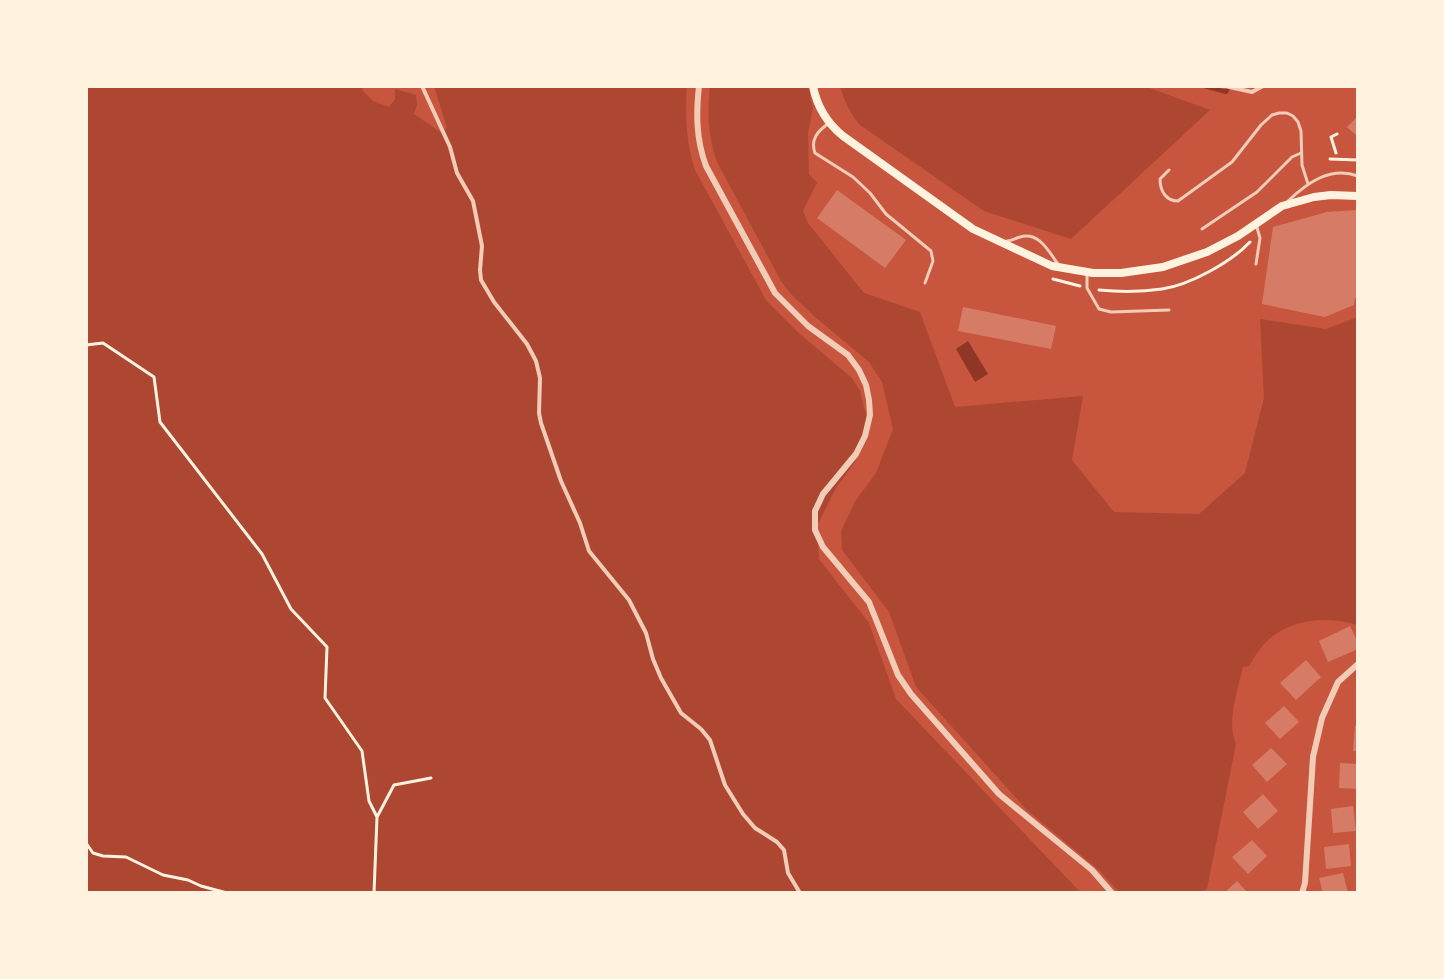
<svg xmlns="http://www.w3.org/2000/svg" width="1444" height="979" viewBox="0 0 1444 979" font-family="Inter,sans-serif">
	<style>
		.green { fill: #ae4732 }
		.water { fill: #8f3625 }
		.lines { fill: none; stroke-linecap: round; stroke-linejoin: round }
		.stream { stroke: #8f3625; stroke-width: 4 }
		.building { fill: #d67c66 }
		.path { stroke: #fff3e0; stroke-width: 3 }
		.service { stroke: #f1ccb7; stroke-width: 3 }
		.pedestrian { stroke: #f1ccb7; stroke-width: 4 }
		.minor { stroke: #f1ccb7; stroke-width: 6 }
		.secondary { stroke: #fff3e0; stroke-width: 8 }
	</style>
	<rect width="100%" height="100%" fill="#c8553d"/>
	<path class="green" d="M86,86h278l-2,4 11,11 16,6 6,-8v-10l21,6 1,10 -3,9 26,18 7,-4 -13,-42h253c-2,30 -1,56 8,84l71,130 34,34 52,44 8,13 9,36 -14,35 -19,26 -19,38 2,33 50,64 27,76 185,194h-995z
		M710,86h98l5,22 -5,25 1,41 8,9 -14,28 5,12 56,70 56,19 35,95 128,-11 -11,64 42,52 85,2 46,-41 19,-75 -4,-79 66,10 32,-12v308c-31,-9 -65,-7 -90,15 -8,7 -14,18 -19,26l-6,1c-5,23 -17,54 -7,77l-29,145 -9,4h-78l-20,-22 -73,-61 -111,-123 -27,-75 -47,-62 -1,-19 15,-31 20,-27 17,-44 -11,-47 -13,-20 -54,-45 -25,-24 -9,-12 -64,-119c-9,-26 -10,-49 -7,-76z
		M840,86h304l66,24 -139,129 -87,-28 -124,-86c-10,-12 -16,-24 -20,-39z"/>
	<path class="water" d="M968,341l20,33 -13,8 -19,-33z"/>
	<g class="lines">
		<path class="stream" d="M1204,86l22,6 3,-6"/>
	</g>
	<path class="building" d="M1358,116v21l-11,-10z
		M837,190l69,50 -21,28 -68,-50z
		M1358,210v87l-3,1 -1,7 -29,12 -63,-13 11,-77 54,-15z
		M963,307l93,19 -5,23 -93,-18z
		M1350,626l8,17v6l-30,13 -9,-21z
		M1306,660l15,17 -25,23 -16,-17z
		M1284,706l15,16 -19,17 -15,-16z
		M1355,726h3v25h-5z
		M1271,748l16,16 -20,18 -15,-17z
		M1340,763l18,1v25l-19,-1z
		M1263,794l15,17 -20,18 -15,-17z
		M1353,806l3,25 -23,2 -2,-24z
		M1252,840l15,16 -19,18 -16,-17z
		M1349,844l2,22 -25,3 -2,-22z
		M1343,873l5,20h-25l-4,-15z
		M1237,881l11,12h-24z"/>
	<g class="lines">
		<path class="path" d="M1336,153l-5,-16 6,-3
			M1330,159l28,1
			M1053,279l27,7
			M1099,290c20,2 43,2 63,-1 28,-4 69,-27 88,-47
			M86,345l17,-2 51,34 6,45 102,132 29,55 36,38 -2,51 37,53 7,50 8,16 -3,76
			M377,817l17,-32 37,-7
			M86,843l7,10 10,3 23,1 37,18 25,5 13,6 26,7"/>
		<path class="service" d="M829,123c-11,8 -19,16 -14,30l38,24 17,16 16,21 45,37 2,10 -8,22
			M1169,170l-9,9c0,12 6,22 18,22l54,-39 29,-37 11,-10 7,-2h8l6,3 5,6 3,9 1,34 6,19
			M1288,201c19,-18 42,-35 70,-25
			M1256,224l4,14 -4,26
			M1202,229l55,-37 35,-35 9,-4
			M1007,241c5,0 9,-3 13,-4 19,-6 29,15 38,27
			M1087,272v16l12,21 12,3 58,-2"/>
		<path class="pedestrian" d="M422,86l28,61 7,26 16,28 9,45 -2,24 1,10 13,22 33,42 9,17 4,17 -1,35 2,10 20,58 19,42 9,28 40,49 17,33 7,26 8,19 20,35 20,16 9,11 15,45 18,29 12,14 22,14 7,8 4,23 12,20
			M1225,86l27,6 11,-6"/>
		<path class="minor" d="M699,86c-3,28 -3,53 7,80l69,127 33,33 40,29 11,15 7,15 3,15 1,15 -5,21 -9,18 -33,40 -8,17v19l8,17 46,55 29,73 13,19 88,100 93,76 20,23
			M1302,893l3,-10 8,-126 9,-39 16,-36 20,-18"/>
		<path class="secondary" d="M813,86c4,21 14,37 30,50l130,93 79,37 41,7h28l42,-6 44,-15 31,-16 44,-30 32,-9 17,-2 27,1"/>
	</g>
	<rect width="1444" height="979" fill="none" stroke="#fff3e0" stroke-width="176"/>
</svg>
